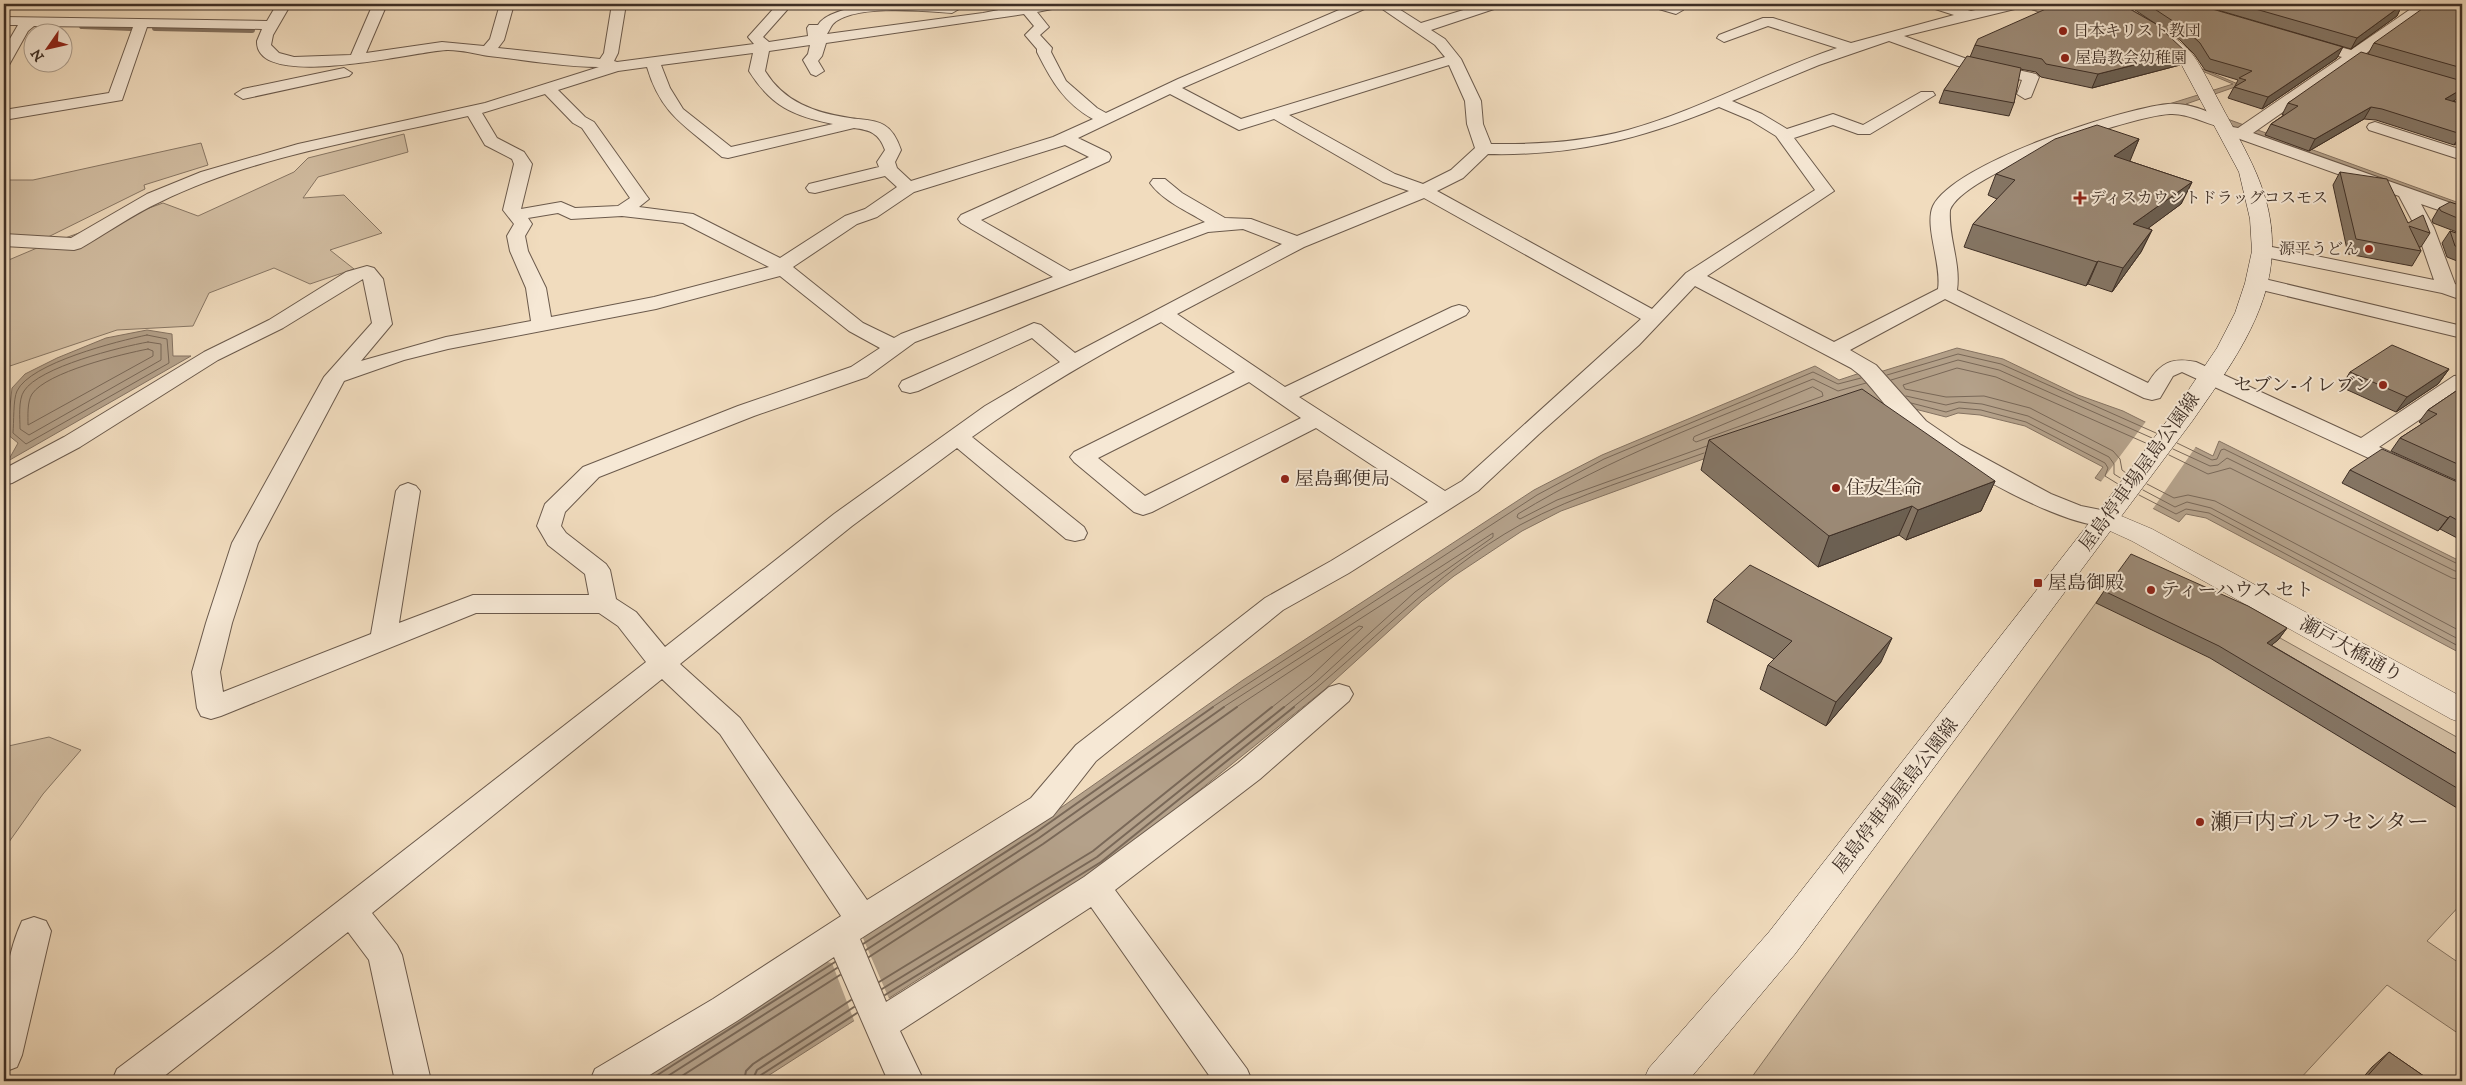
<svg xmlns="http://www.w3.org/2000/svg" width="2466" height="1085" viewBox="0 0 2466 1085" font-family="'IM FELL DW Pica','Noto Serif JP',serif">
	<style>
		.green { fill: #d3bfa4; stroke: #887765 }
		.water { fill: #b4a18a; stroke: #857362 }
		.pier { fill: #f1dcbe }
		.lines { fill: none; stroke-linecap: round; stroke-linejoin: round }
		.shore-far1 { stroke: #796858; stroke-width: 1 }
		.shore { stroke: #796858; stroke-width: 2 }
		.stream { stroke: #857362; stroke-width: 6 }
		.minor-casing { stroke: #6b5a4c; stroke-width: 2 }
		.tertiary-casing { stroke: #6b5a4c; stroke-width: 1 }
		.secondary-casing { stroke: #3e2f26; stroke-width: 1 }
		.minor { fill: #f6e8d5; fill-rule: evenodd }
		.tertiary { fill: #f6e8d5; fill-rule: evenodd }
		.secondary { fill: #f6e8d5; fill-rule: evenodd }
		.wall { fill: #857665; stroke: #3e2f26 }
		.shaded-wall { fill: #6c6052; stroke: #3e2f26 }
		.building { fill: #9b8975; stroke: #3e2f26 }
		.poi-dot { fill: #8f2418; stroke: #f6e8d5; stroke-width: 2 }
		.labels { text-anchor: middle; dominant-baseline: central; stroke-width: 4; stroke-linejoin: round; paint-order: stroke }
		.far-poi-label { font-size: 16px; fill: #3e2f26; stroke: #f6e8d5; text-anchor: start }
		.poi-label { font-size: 19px; fill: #3e2f26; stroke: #f6e8d5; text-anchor: start }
		.street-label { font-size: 19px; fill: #3e2f26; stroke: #f6e8d5 }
		.near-poi-label { font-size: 22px; fill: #3e2f26; stroke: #f6e8d5; text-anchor: start }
	</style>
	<rect width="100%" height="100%" fill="#f1dcbe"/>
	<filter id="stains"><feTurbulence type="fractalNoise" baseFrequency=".004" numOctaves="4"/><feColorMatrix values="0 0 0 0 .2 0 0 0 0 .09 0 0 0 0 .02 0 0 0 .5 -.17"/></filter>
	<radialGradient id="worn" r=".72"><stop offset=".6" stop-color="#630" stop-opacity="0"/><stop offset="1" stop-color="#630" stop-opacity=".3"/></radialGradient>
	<path class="green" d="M404,134l4,18 -90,25 -15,21 41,-3 38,38 -52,17 24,19 -44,15 -36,-16 -65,25 -16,33 -76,4 -113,38v-106l33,-14 126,-45 35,13 96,-44 14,-14z
		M201,143l7,22 -64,20 1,4 -101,50 -40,-4v-55h29z
		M2141,560l321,180v163l-35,38 35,24v71l-75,-51 -89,96h-549l362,-499z
		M49,737l32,13 -38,44 -39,55v-102z"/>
	<path class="water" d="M2024,7l143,47 71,30v2l-52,18 276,100v6l-293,-106 64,-20 -64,-27z
		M147,330l25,4 1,22h18l-183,105 10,-18 -11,-9 5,-46 13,-14 32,-16 49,-20z
		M1957,348l46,11 75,36 45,16 90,45 6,-15 243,121v92l-256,-136 -20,-4 -7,8 -84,-44 8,-11 -78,-41 -45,-11 -22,-2 -12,4 -35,-9 -84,6 -266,97 -39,20 -68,45 -32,25 -98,89 -220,177 -182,110 -162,104h-121l393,-253 211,-148 291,-190 68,-35 213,-89 24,14 24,-8 20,-1z"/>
	<path class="pier" d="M2147,420l50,25 -45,65 -52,-27z
		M862,936l28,65 -35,22 -23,-60 -9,-2z"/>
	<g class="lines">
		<path class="shore-far1" d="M147,335l20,4 2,24 -143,81 -13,-11c1,-10 0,-34 4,-42 13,-28 101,-50 130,-56z
			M148,342l13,2v16l-132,75 -9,-6c0,-11 -2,-29 4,-38 15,-24 96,-44 124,-49z
			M148,349l5,2v5l-125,69c0,-9 -1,-23 4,-31 15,-22 90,-40 116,-45z
			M1887,375l71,-21 43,10 155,69
			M1891,380l67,-20 41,10 153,68
			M1813,387l9,5 1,4 -127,46 -3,-2 1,-3z
			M1906,396l40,9 13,-3 23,2 46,12 81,41 5,7v10l8,5
			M1911,403l35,9 13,-4 22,2 45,12 79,41 3,5 -3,8 13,8
			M2177,443l35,17 5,-1 4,-9 3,-1 238,117
			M1707,446l-150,54 -37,19 -3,-2 1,-3c93,-57 194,-94 295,-135l25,12 28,-8
			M2173,449l37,17 8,-1 9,-7 228,113 7,1
			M2169,455l39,19 22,-6 222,110 10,2
			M2126,473l-4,-3 -2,-11 -7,-8 -83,-43 -46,-12 -38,1 -41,-8 -2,-4 54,-17 39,9 152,67
			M2147,484l27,14 14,-3 27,6 247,131
			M2143,490l32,17 12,-5 24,6 251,133
			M2139,495l37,19 10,-5 23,4 253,135
			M1211,708l326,-213 67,-36 209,-87 25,12 23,-6
			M1222,708l271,-175v4l-78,55 -99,90 -33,26
			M1235,708l124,-82 4,1 -52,49 -40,32
			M1292,708c76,-60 142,-135 228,-183 57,-31 123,-50 184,-72"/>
		<path class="shore" d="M863,944l172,-111 178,-126
			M866,950l173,-112 185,-131
			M869,957l174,-113 194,-137
			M879,982l214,-131 179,-144
			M882,989l215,-132 187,-150
			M885,995l216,-133 193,-155
			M648,1081l187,-119
			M660,1081l177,-113
			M674,1081l166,-106
			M744,1081l2,-10 7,-7 98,-64
			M752,1081l5,-11 97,-63
			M758,1081l3,-6 96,-62"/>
		<path class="stream" d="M82,26l49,2
			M155,28l97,2"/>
		<defs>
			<path id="minor" d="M277,4h14l-18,31 -2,10 8,8 15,4 57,-2 22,-51h14l-21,49 76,-11 42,4 6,-7 10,-35h14l-10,36 -6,8 102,11 4,-6 8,-49h14l-8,49 -4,8 3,1 137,-18 -6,-7 27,-30 5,-1 7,4 -24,27 6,5 39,-6 -1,-8 2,-3h9c14,-25 112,-25 139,-19l2,3 -7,4c-27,-2 -99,-9 -119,11 -2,2 -4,7 -6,10l156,-21 26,-5 6,-3 49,-1 -2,3 -25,5 12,15 -9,8 12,13 -1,4 15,29 31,27 9,5 72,-34 175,-75h18l-2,3 -187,81 59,31 204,-62 -10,-12 -60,-41h16l30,19 62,-19h19l-2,3 -69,23 14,9 16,20 20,42 2,23 8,20h12c42,0 84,-3 125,-14 72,-20 138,-58 209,-82l-69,-22 -44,16 -7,-4 2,-3 44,-17h10l78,25 103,-28 -25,-8 -2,-3h20l24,7 31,-7h23l-2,3 -119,29 63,23 69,15 3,3 -8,20 -6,2 -8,-5 5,-14 -64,-14 -69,-25 -70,24 -87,36 30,13 25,15 46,-15 30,11 58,-33h12l2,3 -65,39h-12l-25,-9 -39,13 40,53 -127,85 127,66 104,-53c4,-25 -14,-63 -5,-83 21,-43 187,-97 235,-102 20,-2 40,8 59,15l2,3 -2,3 -6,2c-17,-4 -34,-14 -51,-13 -40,2 -206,59 -220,96 -2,27 11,53 7,80l191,93c12,-20 24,-26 48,-21l165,76 93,-62 8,-1v16l-83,56 83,38v16l-280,-129 -9,4 -13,22 -8,2 -8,-2 -199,-99 -95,51 26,15 50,56 35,24 90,49 30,12 35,7 3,6 -3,6c-42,11 -171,-65 -205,-94 -19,-15 -34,-38 -51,-56l-9,-7 -156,-82 -56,59 -100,89 -61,57 -129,82 -66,37 -187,151 -43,55 -193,123 26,63 198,-125 154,-114 91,-76 10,-3 10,3 4,7 -4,7 -89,78 -145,111 132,179 5,12h-39l-122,-174 -191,124 24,50h-36l-54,-124 -97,64 -97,60h-50l5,-12 118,-70 128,-83 -121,-182 -58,-55 -290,234 25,32 5,10 29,126h-36l-26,-121 -21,-28 -190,149h-46l5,-12 156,-117 373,-290 -28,-36 -19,-13h-123l-255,103 -10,3 -10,-3 -4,-8 -5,-36 14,-49 26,-80 92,-166 48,-54 -9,-44 -80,49 -65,32 -138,87 -68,36 -8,2v-16l60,-32 140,-85 65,-32 77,-48 21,-6 7,2 9,11 9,45 -31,37 85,-24 85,-16 -5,-33 -16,-37 -3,-15 7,-12 -11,-14 11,-46 -2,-5 -27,-14 -17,-29c-100,23 -215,40 -308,86 -28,13 -53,31 -79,46l-7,2 -70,-4v-12l67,4 76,-44 54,-22 97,-28 187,-41 114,-36c-36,0 -74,-7 -110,-11 -13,-2 -27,-6 -41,-6 -28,0 -193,43 -191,-9l5,-12 -115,-2 -25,73 -118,20v-10l105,-17 24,-66 -99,-1 -6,5 -19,34 -5,1v-17l14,-24h-14v-8l263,4zM1024,14l10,12 -9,9 12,14v3c14,28 27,51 56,67l-40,18 -142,44 -14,-13 -2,-6 6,-12c-3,-9 -8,-20 -17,-25 -10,-6 -23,-5 -34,-7 -35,-5 -66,-16 -85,-47l4,-20 41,-6 -2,9 -5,6 8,14 5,2 8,-5 -6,-10 4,-5 4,-13zM753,53l-4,18c22,35 44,45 84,53l-102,23 -48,-38 -13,-21 -9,-23zM1449,65l16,36 2,23 8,24 -24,22 -28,14 -28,-10 -106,-59zM647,67c14,48 39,59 75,90l6,1 126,-30c16,2 25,5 31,22l-8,12 2,5 -70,17 -3,4 3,4 6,1 70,-17 12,11 -32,22 -20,7 -65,42 -87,-44 -54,-7 10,-8 -3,-4 -52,-73 -9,-5 -27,-27 60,-19zM545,94l28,29 9,5 48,70 -12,8 -43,2 -14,-6 -40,7 11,-45 -8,-12 -27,-14 -15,-25zM1170,94l69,36 35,-11 109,63 26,9 -112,45 -46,-17 -26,-1 -43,-25 -17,-14h-12l-3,4c13,18 37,28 55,39l-135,49 -89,-51 128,-59 2,-4 -2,-4 -31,-15zM1719,107l31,13 26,16 39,54 -129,83 -34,36 -215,-118 26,-13 25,-24c85,2 153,-15 231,-47zM1065,145l24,12 -128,58 -3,4 3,4 92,54 -152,57 -7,4 -31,-15 -70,-56 64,-43 20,-7 37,-25zM1424,198l217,121 -179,162 -17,10 -146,-94 167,-82 3,-4 -3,-4 -7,-2 -7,2 -167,80 -108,-73 127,-67zM558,213l13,6 51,-3 61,7 86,44 -115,30 -103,20 -5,-29 -18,-37 -3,-15 7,-12 -4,-6zM1243,229l39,15 -207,109 -34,-28 -7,-2 -132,58 -3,5 3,5 8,2 8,-2 114,-53 28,24 -75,44 -151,108 -169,133 -29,-35 -20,-13 -6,-29 -4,-6 -40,-31 -5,-7 4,-14 34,-35 155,-61 113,-39 48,-35 293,-110zM780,276l69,55 31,17 -29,19 -113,39 -155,61 -38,37 -8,22 11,19 37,29 4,21h-116l-74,28 21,-132 -4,-5 -8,-3 -8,3 -4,5 -25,143 -148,58 -3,-20 12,-49 26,-80 86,-162 60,-21 44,-11 208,-40zM1161,322l74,50 -161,80 -4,5 4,5 60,50 9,3 9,-3 164,-84 112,74 -97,59 -66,37 -189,147 -45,53 -164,102 -127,-182 -60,-54 172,-138 105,-78 109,91 9,2 9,-2 3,-6 -3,-6 -112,-90c59,-43 124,-81 189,-115zM1249,382l52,36 -156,78 -47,-38z
				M1650,4c10,-1 26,-2 33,6l-7,4 -24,-7z
				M2418,4h16l-69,50 28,8 3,3 -3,3 -5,2 -32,-9 -103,72 209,74v11l-41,-14 13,24 21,56 7,3v13l-20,-7 -187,-38 -2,-4 2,-4 7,-2 172,35 -18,-52 -17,-32 -162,-58 -16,-4 -2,-3 2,-3 6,-2 11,2 104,-71 -38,-11 -2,-3 2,-3 5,-1 42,11z
				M344,68l8,5 -3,3 -106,23 -8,-5 8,-5z
				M2375,122l87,28v10l-93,-30 -2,-3 2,-3z
				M2256,277l206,49v12l-213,-51 -3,-4 3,-4z
				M34,917l12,4 5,10 -29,124 -5,12 -13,5c-3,-49 -3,-106 18,-151z"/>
			<path id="tertiary" d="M2107,510l45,19 310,168v26l-11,-4 -319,-178 -35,-16 -3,-6 3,-6z"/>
			<path id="secondary" d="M2099,4c6,0 14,-2 19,0 19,6 64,36 75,51 11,15 19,34 28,50 25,47 53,89 51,145 -1,63 -45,121 -79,170l-398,534 -107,127h-45l6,-13 120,-136 342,-437 64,-85 42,-62 18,-35 10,-30 7,-32 -2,-32 -11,-47 -60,-112 -28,-25z"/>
		</defs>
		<use href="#minor" class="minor-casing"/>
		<use href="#tertiary" class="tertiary-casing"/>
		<use href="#secondary" class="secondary-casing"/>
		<use href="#minor" class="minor"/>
		<use href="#tertiary" class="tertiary"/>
		<use href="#secondary" class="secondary"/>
	</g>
	<path class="wall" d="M2138,4h57l142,54 -75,51 -34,-11 6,-11 1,-1 3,-6 -33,-10 -11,-16 -14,-14 -45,-30z
		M2197,4h218l-5,3 -8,-2 -5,11 -46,33z
		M2462,4v92l-9,5 9,3v36l-8,5 -78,-25 -12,-1 -55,32 -44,-16 6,-11 13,-9h-2l6,-12 80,-49 6,-11z
		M1975,45l205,20 -88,23 -51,-11 -5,-5 -16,-3 -6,34 -5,13 -70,-13 5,-13 26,-33z
		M2139,139l-10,22 63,21 -11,22 -33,24 4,2 -11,22 -29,40 -24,-8 -2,2 -122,-39 9,-23 24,-25 -9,-4 8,-21z
		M2340,172l68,51 22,10 -9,14h-2l2,4 -9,15 -64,-12 -15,-69z
		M2462,201v33l-29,-11 -1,-3 7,-12 23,-3 -2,-1z
		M2450,231l12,4v28l-15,-6 -5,-14z
		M2449,369l-11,15 -42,28 -55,-25 9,-15z
		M2462,387v96l-71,-32 9,-13 22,-14 -3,-2 9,-12z
		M1709,440l286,41 -14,30 -75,29 -7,-5 -81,32 -117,-97z
		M2350,470l112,14v52l-3,3 -19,-10 -2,2 -96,-48z
		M2104,591l183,37 -9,12 -7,5 191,112v54l-252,-153 -114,-55z
		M1714,599l167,63 -55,64 -66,-37 8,-24 6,-6 -67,-37z
		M2389,1052l42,29h-71l12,-14z"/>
	<path class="shaded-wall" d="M2402,5l-5,11 -46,33 6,-11z
		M2343,47l-6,11 -75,51 6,-12z
		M2186,52l-6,13 -88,23 6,-14z
		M2462,89v7l-24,14 7,-11z
		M2371,107l-7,12 -55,32 6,-12z
		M2462,133v7l-8,5 7,-11z
		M2139,139l-9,22 -26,17 10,-22z
		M2192,182l-11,22 -58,43 10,-23z
		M2152,230l-11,22 -29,40 11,-24z
		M2098,261l-10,23 -2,2 11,-24z
		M2449,369l-11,15 -42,28 11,-15z
		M1995,481l-14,30 -75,29 12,-30z
		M1912,506l-13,29 -81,32 11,-31z
		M2450,516l-10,13 -2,2 10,-13z
		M2287,628l-9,12 -20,16 9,-13z
		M1892,638l-11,24 -55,64 10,-24z"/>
	<path class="building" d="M2057,4h37l10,3 12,-3h5l35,20 30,28 -88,22 -52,-10 -4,-5 -67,-14 3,-6z
		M2147,4h48l148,43 -75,50 -34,-10 12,-7 -7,-2 13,-7 -42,-12 -10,-16 -15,-14z
		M2238,4h158l6,1 -45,33z
		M2429,4h33v64l-88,-25z
		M2361,52l101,29v8l-17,10 17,5v29l-1,1 -79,-25 -11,-2 -56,32 -44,-15 27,-18 -10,-3z
		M1967,56l54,12 -7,35 -70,-13z
		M2097,125l42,14 -25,17 78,26 -59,42 19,6 -29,38 -25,-7 -1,1 -124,-38 42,-44 -19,-6 59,-35z
		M2340,172l47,7 21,44 15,-8 7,18 -21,-7 12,25 -65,-12z
		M2450,202l12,4v14l-21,-9 -2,-3z
		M2450,231l12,4v13l-7,-2z
		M2392,345l57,24 -42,28 -57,-25z
		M2462,387v79l-62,-28 37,-24 -9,-4z
		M1862,389l133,92 -77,29 -6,-4 -83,30 -120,-96z
		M2382,449l80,35v39l-12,-7 -2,2 -98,-48z
		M2131,554l117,52 39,22 -20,15 195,114v34l-243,-145 -115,-55z
		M1750,565l142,73 -56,64 -68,-37 24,-24 -78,-42z
		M2389,1052l42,29h-68z"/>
	<g class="poi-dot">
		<circle cx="2063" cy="31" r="5"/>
		<circle cx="2065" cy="58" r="5"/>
		<path d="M2077.5 190.5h5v5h5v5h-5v5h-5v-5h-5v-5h5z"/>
		<circle cx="2369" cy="249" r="5"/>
		<circle cx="2383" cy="385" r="5"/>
		<circle cx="1285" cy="479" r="5"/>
		<circle cx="1836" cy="488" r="5"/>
		<rect x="2033" y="578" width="10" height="10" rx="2.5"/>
		<circle cx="2151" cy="590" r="5"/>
		<circle cx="2200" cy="822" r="5"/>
	</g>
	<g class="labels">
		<g class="far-poi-label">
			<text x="2073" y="31">日本キリスト教団</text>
			<text x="2075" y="58">屋島教会幼稚園</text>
			<text x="2090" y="198">ディスカウントドラッグコスモス</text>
			<text x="2359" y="249" text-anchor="end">源平うどん</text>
		</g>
		<g class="poi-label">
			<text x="2373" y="385" text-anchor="end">セブン-イレブン</text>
			<text x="1295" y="479">屋島郵便局</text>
			<text x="1846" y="488">住友生命</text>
			<text x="2048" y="583">屋島御殿</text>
			<text x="2161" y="590">ティーハウス セト</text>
		</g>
		<g class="street-label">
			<text transform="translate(2140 472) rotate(-54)">屋島停車場屋島公園線</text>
			<text transform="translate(2351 650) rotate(29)">瀬戸大橋通り</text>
			<text transform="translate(1896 796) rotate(-52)">屋島停車場屋島公園線</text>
		</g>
		<g class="near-poi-label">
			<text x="2210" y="822">瀬戸内ゴルフセンター</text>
		</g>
	</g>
	<rect width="2466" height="1085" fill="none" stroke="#f1dcbe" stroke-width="20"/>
	<rect x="5" y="5" width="2456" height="1075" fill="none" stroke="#3e2f26" stroke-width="2.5"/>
	<rect x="10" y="10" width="2446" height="1065" fill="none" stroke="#3e2f26"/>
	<g transform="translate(48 48) rotate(236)"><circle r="24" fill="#f6e8d5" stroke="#ac9e8f"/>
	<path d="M0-4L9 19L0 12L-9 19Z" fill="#8f2418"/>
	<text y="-8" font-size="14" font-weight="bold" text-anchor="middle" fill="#3e2f26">N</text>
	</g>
	<rect width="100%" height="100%" filter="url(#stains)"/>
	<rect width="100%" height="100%" fill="url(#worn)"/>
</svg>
